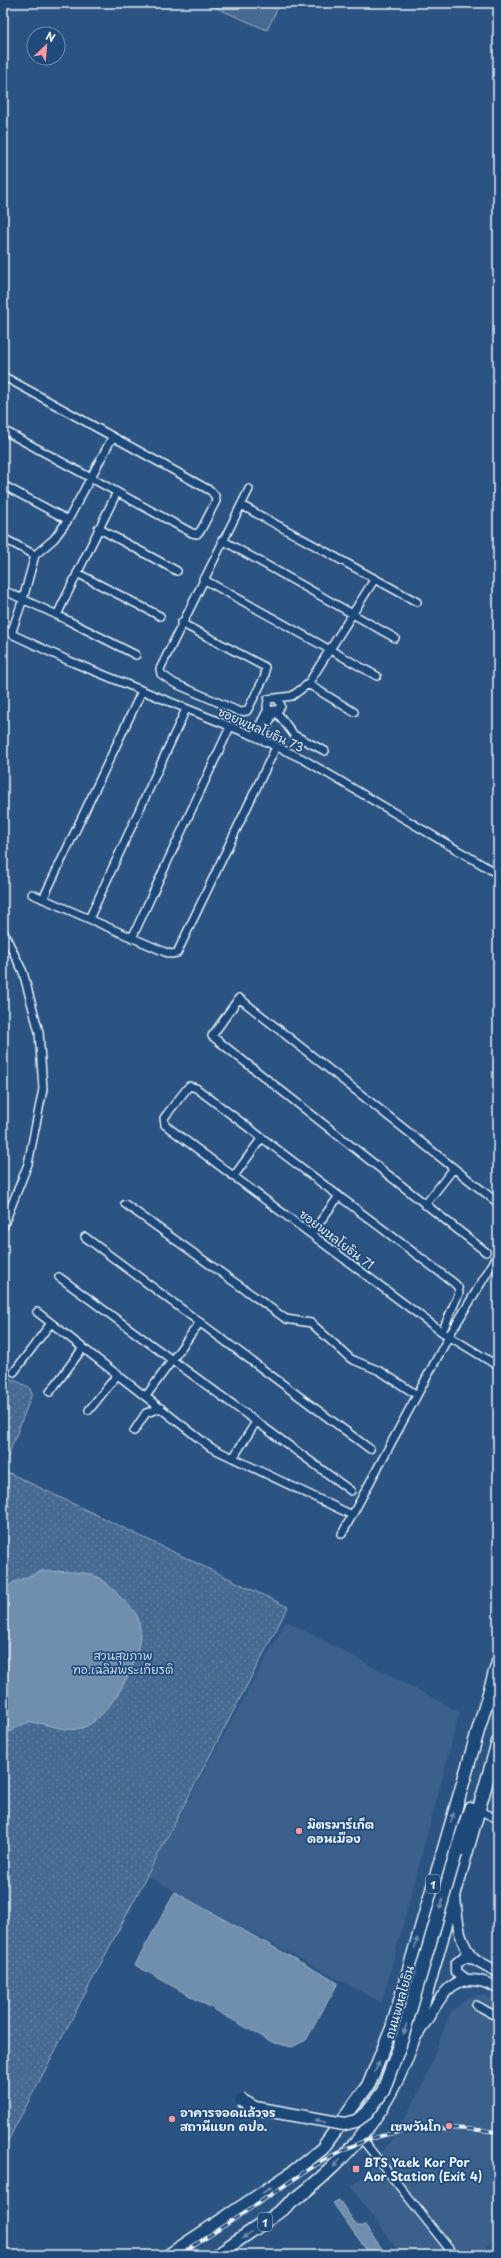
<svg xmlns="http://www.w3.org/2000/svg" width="501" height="2258" viewBox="0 0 501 2258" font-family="'Playpen Sans','Playpen Sans Thai',sans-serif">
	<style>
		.built { fill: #3a608b }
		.grass { fill: #476b93; stroke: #98aec6 }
		.park { fill: url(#park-dots); stroke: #98aec6 }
		.water { fill: #708ead; stroke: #a0b6cb }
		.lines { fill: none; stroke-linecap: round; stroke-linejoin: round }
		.street-casing { stroke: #e8f1f8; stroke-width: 10 }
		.secondary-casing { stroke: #e8f1f8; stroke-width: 13 }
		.primary-casing { stroke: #e8f1f8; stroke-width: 15 }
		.street { stroke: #1f4a7a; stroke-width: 7 }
		.secondary { stroke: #1f4a7a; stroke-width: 10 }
		.primary { stroke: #1f4a7a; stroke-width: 12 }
		.rail-casing { stroke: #e8f1f8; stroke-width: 4 }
		.rail { stroke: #1f4a7a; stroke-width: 2.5; stroke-dasharray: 8; stroke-linecap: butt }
		.primary-bridge-casing { stroke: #e8f1f8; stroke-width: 15; stroke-linecap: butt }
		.primary-bridge { stroke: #1f4a7a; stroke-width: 12 }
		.oneway { fill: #6f8dac }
		.poi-dot { fill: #ff9aa2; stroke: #1f4a7a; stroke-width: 1.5 }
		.labels { text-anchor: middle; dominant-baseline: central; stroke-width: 3.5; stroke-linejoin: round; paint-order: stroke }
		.shield { fill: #1f4a7a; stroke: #acbfd2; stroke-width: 1 }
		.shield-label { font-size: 11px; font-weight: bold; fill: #e8f1f8 }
		.street-label { font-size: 12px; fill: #e8f1f8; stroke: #1f4a7a }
		.park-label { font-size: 12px; fill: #d0dde9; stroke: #1f4a7a }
		.poi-label { font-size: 12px; font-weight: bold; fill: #e8f1f8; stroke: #1f4a7a; text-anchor: start }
	</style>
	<defs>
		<pattern id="park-dots" width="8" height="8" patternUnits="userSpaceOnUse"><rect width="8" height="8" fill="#476b93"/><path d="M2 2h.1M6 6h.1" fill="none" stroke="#6281a3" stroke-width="1.8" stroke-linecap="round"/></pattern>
	</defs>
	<rect width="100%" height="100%" fill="#2b5482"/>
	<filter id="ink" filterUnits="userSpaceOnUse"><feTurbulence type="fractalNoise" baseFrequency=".025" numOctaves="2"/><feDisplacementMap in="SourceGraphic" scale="8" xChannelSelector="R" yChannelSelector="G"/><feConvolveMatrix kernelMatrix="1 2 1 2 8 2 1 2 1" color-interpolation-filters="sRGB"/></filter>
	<g filter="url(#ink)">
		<path class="built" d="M286,1621l174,91 -78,291 -235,-127z
			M483,1994l15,7v236l-21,18h-76l-50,-68 13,-11 25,-33 21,-34 14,-28 26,-68 18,-16z"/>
		<path class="grass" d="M205,3h75l-13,27z"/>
		<path class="park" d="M3,1375l26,12 3,7 -27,70 2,8 281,135 -285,543z"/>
		<path class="water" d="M42,1571c12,1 42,0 51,4 9,4 21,14 26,21 6,6 15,13 18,20 14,30 -23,96 -50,110 -31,14 -54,-23 -84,13v-149l11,-8z
			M175,1892l163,91 -32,57 -14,7 -20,-5 -137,-77z
			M339,2200l18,26h8l22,29h-17l-37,-52z"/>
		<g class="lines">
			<defs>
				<path id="street" d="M3,376l208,115 4,5 1,5 -15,29 -4,4 -5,-1 -189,-103
					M3,485l65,35
					M241,505l176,97
					M98,528l79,43
					M3,538l32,17
					M222,540l173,98
					M77,573l83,43
					M203,579l174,97
					M3,590l54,25 79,40
					M57,615l60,-123
					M181,623l84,44v9l-18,35 -7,1 -66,-29 -13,-9 -1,-5 89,-180
					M3,630l64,30 187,76 49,23 195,115
					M11,634l12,-35 12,-44 19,-16 14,-19 44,-82
					M308,684l46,28
					M278,699l3,7 -2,3 -9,2 -3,-4 1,-8 24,-3 16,-12 66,-104
					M276,711l18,24 31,16
					M254,736l14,-27
					M261,739l13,-27
					M32,894l133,58 6,2 6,-1 99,-206
					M43,899l99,-208
					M89,919l97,-210
					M3,931l20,41 16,60 4,57 -15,75 -25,63
					M132,938l98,-211
					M234,1176l27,-37
					M125,1204l161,115 25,4 40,36 29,12 37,24
					M425,1205l29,-37
					M311,1234l28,-38
					M85,1237l285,212
					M486,1252l-274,-216 27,-38 259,205
					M59,1277l292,214
					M37,1312l173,135 142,68
					M442,1332l17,-39 -1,-6 -4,-4 -258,-195 -7,-2 -22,28 -3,4 1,7 277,207 56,34
					M14,1372l37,-49
					M50,1392l33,-44
					M146,1396l54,-74
					M89,1410l29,-36
					M134,1431l12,-18 15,-5
					M233,1458l23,-36
					M342,1534l107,-198 49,-81
					M478,1810l20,9
					M498,1880v8
					M476,2005l22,12
					M361,2138l93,117"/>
				<path id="secondary" d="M455,1897c2,20 3,48 20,62 7,5 16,9 23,13
					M465,1979l-9,-7v-8l8,-7 11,2
					M415,2038c25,-34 33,-76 83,-50"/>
				<path id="primary" d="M456,1853l14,-44
					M169,2255l120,-80 33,-26 47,-65 23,-56 106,-366
					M216,2255c86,-57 162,-109 196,-212l86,-301"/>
			</defs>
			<use href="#street" class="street-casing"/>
			<use href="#secondary" class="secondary-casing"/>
			<use href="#primary" class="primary-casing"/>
			<use href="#street" class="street"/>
			<use href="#secondary" class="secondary"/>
			<use href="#primary" class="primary"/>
			<defs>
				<path id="rail" d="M180,2255c30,-20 59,-39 89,-59 37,-25 75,-53 120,-62 36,-8 73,-7 109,-2"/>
			</defs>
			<use href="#rail" class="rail-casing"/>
			<use href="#rail" class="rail"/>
			<defs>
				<path id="primary-bridge" d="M241,2100l14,8 89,16 12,-3 11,-8 16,-22 17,-46 56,-192"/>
			</defs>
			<use href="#primary-bridge" class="primary-bridge-casing"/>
			<use href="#primary-bridge" class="primary-bridge"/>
		</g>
		<defs><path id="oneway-solid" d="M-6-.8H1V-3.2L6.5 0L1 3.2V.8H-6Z"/></defs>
		<g class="oneway">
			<use href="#oneway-solid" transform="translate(452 1818) rotate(-74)"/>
			<use href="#oneway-solid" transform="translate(441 1904) rotate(107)"/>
			<use href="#oneway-solid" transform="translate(416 1943) rotate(-74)"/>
			<use href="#oneway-solid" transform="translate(405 2029) rotate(106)"/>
			<use href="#oneway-solid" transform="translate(377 2067) rotate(-65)"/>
			<use href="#oneway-solid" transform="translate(320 2121) rotate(-167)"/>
			<use href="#oneway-solid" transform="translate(337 2163) rotate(133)"/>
			<use href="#oneway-solid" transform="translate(267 2190) rotate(-33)"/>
			<use href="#oneway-solid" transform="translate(247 2235) rotate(146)"/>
		</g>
	</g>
	<g class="poi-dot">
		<circle cx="299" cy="1831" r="4"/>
		<circle cx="172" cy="2119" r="4"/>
		<circle cx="449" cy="2126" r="4"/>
		<rect x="352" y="2165" width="8" height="8" rx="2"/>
	</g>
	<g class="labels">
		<g class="shield">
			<rect x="426" y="1875" width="14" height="18" rx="3"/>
			<rect x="258" y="2213" width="14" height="18" rx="3"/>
		</g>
		<g class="shield-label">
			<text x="433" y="1884">1</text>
			<text x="265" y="2222">1</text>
		</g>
		<g class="street-label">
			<text transform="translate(261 729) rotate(24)">ซอยพหลโยธิน 73</text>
			<text transform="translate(337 1239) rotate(37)">ซอยพหลโยธิน 71</text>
			<text transform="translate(399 2002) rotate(-74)">ถนนพหลโยธิน</text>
		</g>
		<g class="park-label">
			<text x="123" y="1655">สวนสุขภาพ<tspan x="123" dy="14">ทอ.เฉลิมพระเกียรติ</tspan></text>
		</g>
		<g class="poi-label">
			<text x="307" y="1824">มิตรมาร์เก็ต<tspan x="307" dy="14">ดอนเมือง</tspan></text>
			<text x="180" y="2112">อาคารจอดแล้วจร<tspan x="180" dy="14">สถานีแยก คปอ.</tspan></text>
			<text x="441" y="2126" text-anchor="end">เซพวันโก</text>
			<text x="364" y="2162">BTS Yaek Kor Por<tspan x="364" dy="14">Aor Station (Exit 4)</tspan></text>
		</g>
	</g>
	<rect width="501" height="2258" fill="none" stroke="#1f4a7a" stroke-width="16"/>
	<rect x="8" y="8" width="485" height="2242" fill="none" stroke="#e8f1f8" stroke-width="1.5" filter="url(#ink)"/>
	<g transform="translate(46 46) rotate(26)"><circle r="19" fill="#1f4a7a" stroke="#6f8dac"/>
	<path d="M0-3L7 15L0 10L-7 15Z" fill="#ff9aa2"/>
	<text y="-6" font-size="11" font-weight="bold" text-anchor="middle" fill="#e8f1f8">N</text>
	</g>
</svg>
